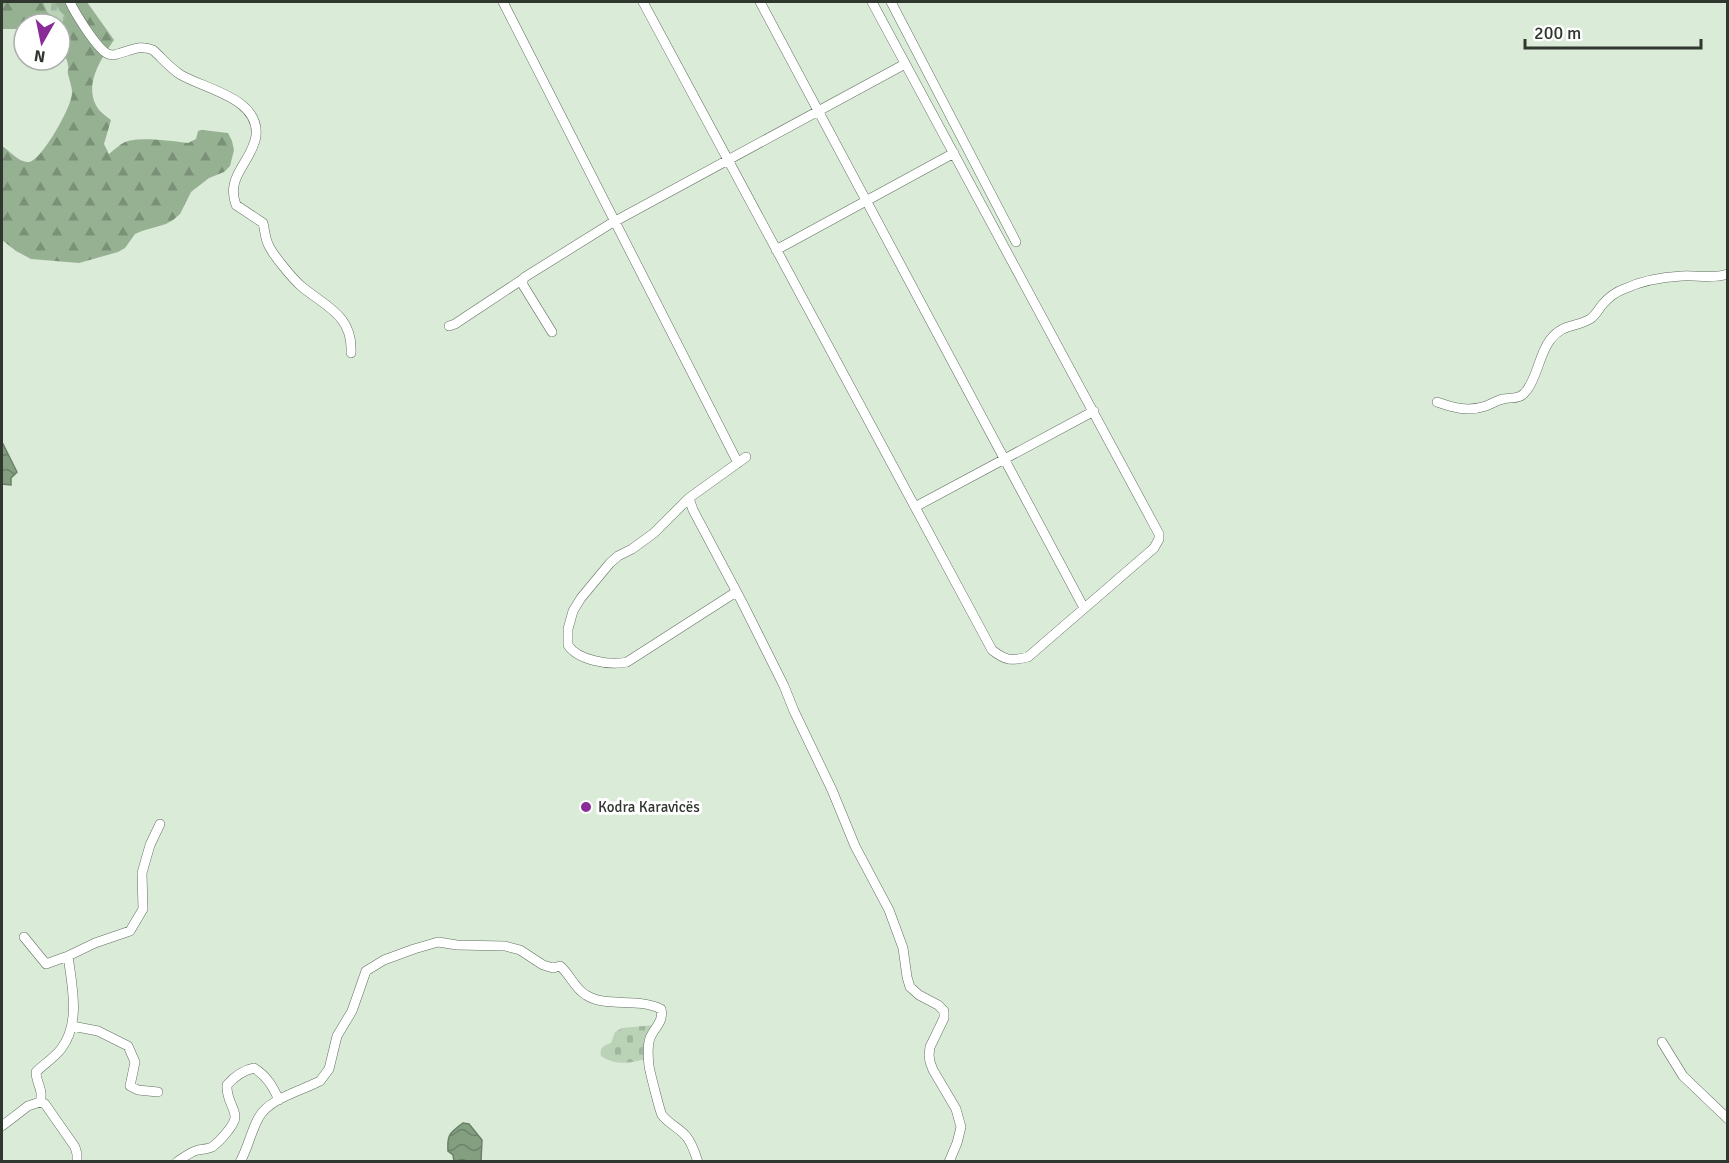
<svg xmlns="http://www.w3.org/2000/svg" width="1729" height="1163" viewBox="0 0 1729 1163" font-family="Signika,sans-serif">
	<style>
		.forest { fill: url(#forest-firs) }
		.cemetery { fill: url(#cemetery-stones) }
		.water { fill: url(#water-waves); stroke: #6a8068; stroke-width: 1.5 }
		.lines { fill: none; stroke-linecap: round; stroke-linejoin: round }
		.minor-casing { stroke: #617060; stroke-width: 10 }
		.minor { stroke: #fff; stroke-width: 9 }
		.poi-dot { fill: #892c97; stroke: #fff; stroke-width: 2 }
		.labels { text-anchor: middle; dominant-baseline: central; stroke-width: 6; stroke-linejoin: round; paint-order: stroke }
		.poi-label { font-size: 15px; fill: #30372f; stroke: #fff; text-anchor: start }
	</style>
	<defs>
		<pattern id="forest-firs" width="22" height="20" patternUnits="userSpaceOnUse" patternTransform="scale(1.5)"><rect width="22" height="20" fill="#95b192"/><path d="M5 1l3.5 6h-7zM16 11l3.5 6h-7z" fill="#7a9178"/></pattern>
		<pattern id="cemetery-stones" width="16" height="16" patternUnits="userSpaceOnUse" patternTransform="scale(1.5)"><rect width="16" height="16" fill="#bad3b7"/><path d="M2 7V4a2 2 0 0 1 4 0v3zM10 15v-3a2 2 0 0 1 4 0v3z" fill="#a0b69e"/></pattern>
		<pattern id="water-waves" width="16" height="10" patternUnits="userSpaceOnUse" patternTransform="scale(1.5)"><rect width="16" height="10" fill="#839f80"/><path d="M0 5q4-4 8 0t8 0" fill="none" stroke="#6c8269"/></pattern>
	</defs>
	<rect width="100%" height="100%" fill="#daebd8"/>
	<path class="forest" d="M2,2h85l27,38c-13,19 -33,48 -14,71 3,3 7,6 11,9l-7,24 5,10c5,-4 10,-9 16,-12 13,-6 49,-1 63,1l8,-4 2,-8 4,-1 26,3 4,8 2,9 -4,16 -6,6 -15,6 -18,14 -11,22 -7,6 -7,4 -24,7 -7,3 -10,14 -7,4 -39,11 -48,-4 -15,-8 -14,-11v-94c8,5 17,17 27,16 13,-2 44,-57 43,-70 0,-6 -3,-12 -4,-18 -1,-3 1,-6 0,-9 -1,-8 -7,-15 -8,-22 -1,-6 0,-13 0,-19h-36v5h-22z"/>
	<path class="cemetery" d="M43,2h12l4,8 7,7 -5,7 -14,-12z
		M655,1025l-10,34c-15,5 -31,6 -44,-3 -2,-8 3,-11 10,-13l4,-11 7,-4z"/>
	<path class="water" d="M2,442l15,30 -6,6v7l-9,-1z
		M463,1123l6,1 13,16 -1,21h-27l-1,-6 -5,-4c-1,-17 2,-18 15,-28z"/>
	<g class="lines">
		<defs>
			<path id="minor" d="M70,2c5,11 27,47 38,52 3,1 7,1 9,0 13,-3 23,-10 36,-4 9,8 18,19 28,25 24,14 79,23 75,61 -4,26 -31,40 -20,69l27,18c2,8 2,16 6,23 4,9 24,33 32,40 25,21 52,29 50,67
				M503,2l235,461
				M643,2l349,648c14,11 19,11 36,7l126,-109 5,-9v-5l-287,-532
				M760,2l324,606
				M891,2l125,240
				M776,250l178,-97
				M449,326l6,-2 21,-14 47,-31
				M552,332l-29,-47v-6l2,-2 85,-53 295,-160
				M1437,402c17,6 31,10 49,4 6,-2 11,-6 17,-7 10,-2 17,1 24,-9 11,-15 12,-35 23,-50 13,-17 25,-12 40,-21 5,-3 8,-9 12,-14 6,-7 13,-13 22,-16 17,-8 39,-12 58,-13 15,-1 31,3 46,-2
				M689,498l4,12 49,92 42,84 10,25 38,79 23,56 34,64 14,38 4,29 3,10 9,8 19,10 6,6v7l-14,29 -1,8 1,7 3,8 23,39 5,18 -4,16 -8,19
				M915,507l179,-96
				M736,592l-109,70c-17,4 -50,-2 -59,-17v-16l5,-18 8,-13 29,-35 8,-7 14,-7 22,-16 35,-35 57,-41
				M24,937l22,27 22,-8 27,-13 35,-12 13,-22 -1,-36 8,-28 10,-21
				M72,1026l26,5 30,15 7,16 -5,24 8,4 20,2
				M1662,1042l21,34 45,43
				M40,1102c4,-12 -4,-19 -4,-30 8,-8 18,-14 25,-23 20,-26 11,-63 7,-93
				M40,1102l5,2 30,43 2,7v8
				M2,1126l26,-20 12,-4
				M177,1162c7,-5 13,-10 21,-12 5,-1 10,-1 14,-3 7,-5 23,-22 23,-30 0,-10 -9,-17 -8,-32 7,-8 17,-15 27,-17 13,8 19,19 25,32
				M240,1162c8,-14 11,-31 19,-45 11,-19 42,-26 61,-36l9,-12 8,-33 15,-25 14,-40 18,-11 30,-11 24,-7 19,3 48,1 15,4 23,15 10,3 7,-2c10,8 14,22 26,29 20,13 50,2 75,14 3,13 -7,19 -11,29 -3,9 -2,19 -1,28 1,6 11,46 13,49 7,9 17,13 24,21 6,7 9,17 12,26"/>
		</defs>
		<use href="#minor" class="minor-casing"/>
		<use href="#minor" class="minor"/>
	</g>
	<circle class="poi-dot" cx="586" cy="807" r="6"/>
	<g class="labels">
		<g class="poi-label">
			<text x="598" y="807">Kodra Karavicës</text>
		</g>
	</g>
	<rect width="1729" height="1163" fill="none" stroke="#30372f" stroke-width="6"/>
	<g transform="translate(42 42) rotate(189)"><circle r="28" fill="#ffffff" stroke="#acafac" stroke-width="1.5"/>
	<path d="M0-4.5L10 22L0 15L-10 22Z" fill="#892c97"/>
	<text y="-9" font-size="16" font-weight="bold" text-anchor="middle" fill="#30372f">N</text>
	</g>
	<path d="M1525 39v9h176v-9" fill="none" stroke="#30372f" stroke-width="3"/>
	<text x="1534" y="39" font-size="18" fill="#30372f" stroke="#ffffff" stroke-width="4.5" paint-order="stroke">200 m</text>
</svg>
